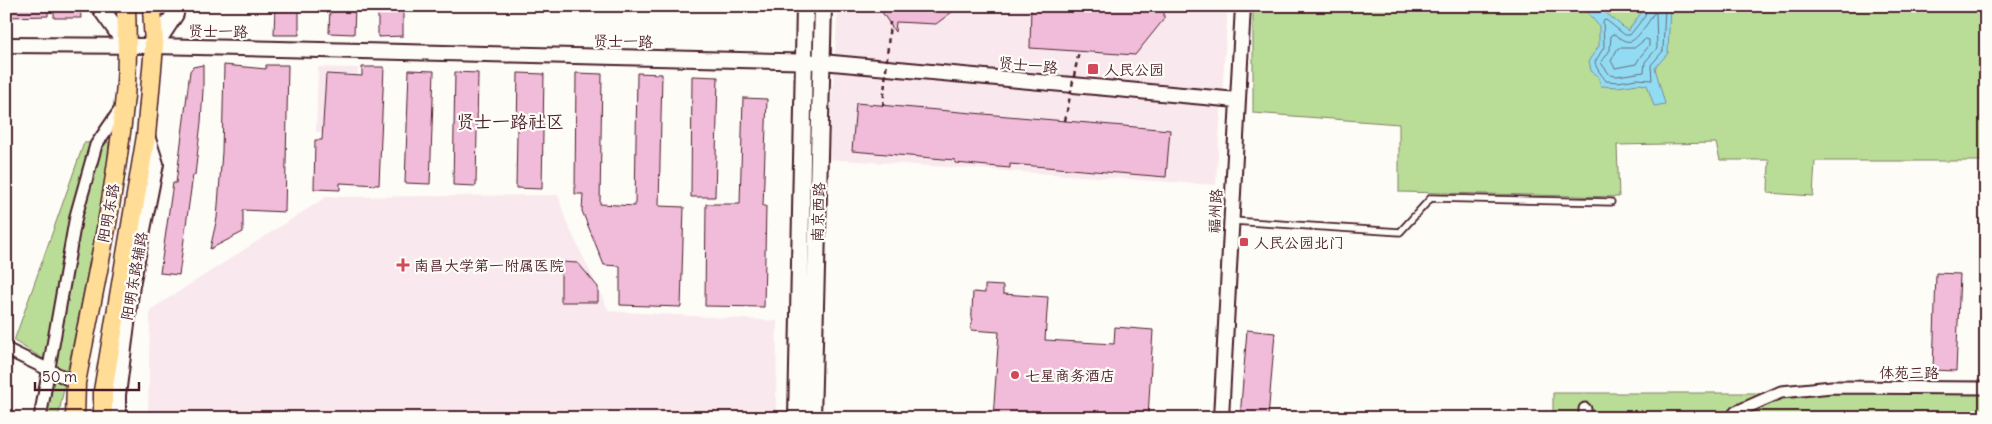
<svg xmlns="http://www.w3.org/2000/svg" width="1992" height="424" viewBox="0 0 1992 424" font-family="Delius,'LXGW WenKai TC',sans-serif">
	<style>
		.built { fill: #f9e9ee }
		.green { fill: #b9dd97; stroke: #827e61 }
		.water { fill: #92dcf3; stroke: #7590a3 }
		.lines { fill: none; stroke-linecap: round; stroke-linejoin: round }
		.shore { stroke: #676b7b; stroke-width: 1 }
		.building { fill: #f0bcd9; stroke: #4a1f2b }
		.service-casing { stroke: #4a1f2b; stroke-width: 9 }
		.minor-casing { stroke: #4a1f2b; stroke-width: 15 }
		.tertiary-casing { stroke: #4a1f2b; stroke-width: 18 }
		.secondary-casing { stroke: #4a1f2b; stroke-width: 20 }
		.primary-casing { stroke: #4a1f2b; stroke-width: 21 }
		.service { stroke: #fdfcf7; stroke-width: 5.5 }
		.minor { stroke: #fdfcf7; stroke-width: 11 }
		.tertiary { stroke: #fdfcf7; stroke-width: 14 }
		.secondary { stroke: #fdfcf7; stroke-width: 16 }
		.primary { stroke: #ffdd96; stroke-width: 18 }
		.path-bridge { stroke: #4a1f2b; stroke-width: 2.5; stroke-dasharray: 5 4; stroke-linecap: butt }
		.poi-dot { fill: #d1495b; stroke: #fdfcf7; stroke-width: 2 }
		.labels { text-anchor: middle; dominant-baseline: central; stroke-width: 4.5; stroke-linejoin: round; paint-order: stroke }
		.street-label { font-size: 15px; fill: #4a1f2b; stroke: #fdfcf7 }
		.poi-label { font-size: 15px; fill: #4a1f2b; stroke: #fdfcf7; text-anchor: start }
		.quarter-label { font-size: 18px; fill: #4a1f2b; stroke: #fdfcf7 }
	</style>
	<rect width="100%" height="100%" fill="#fdfcf7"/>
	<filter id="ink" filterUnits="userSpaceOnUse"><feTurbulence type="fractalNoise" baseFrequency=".02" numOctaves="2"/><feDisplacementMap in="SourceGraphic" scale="10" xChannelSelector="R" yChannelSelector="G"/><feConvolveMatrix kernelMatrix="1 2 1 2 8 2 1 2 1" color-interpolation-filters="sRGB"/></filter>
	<g filter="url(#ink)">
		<path class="built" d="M838,6h390l-12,179 -388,-26z
			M318,67l40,1 -2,66 -40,-2z
			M558,195l8,26 43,90 168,10 -1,97h-628l2,-108 176,-113z"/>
		<path class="green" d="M1253,6h733v155h-171l-2,35 -45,-3 1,-33h-49l-4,-17 -99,2 2,52 -220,-5v-68l-146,-11z
			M109,142l-3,38 -48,238h-15l9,-52 -10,-8 -28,-17 70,-198z
			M1808,391l178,1v26h-433v-25h250z"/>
		<path class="water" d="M1642,6h28l-2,47 -13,15 10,36 -11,2 -7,-21 -9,-1 -20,3 -17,-1 -3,-10 -7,-5 -2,-11 10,-14v-20l-13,-15 14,-3 28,23 13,-18z"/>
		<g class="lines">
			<path class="shore" d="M1647,6l-2,10 -15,19h-5l-19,-15 -3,1 1,26 -9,15c1,7 7,13 11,19l12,1 19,-3 15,1 -1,-15 12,-14 2,-45
				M1656,13l1,35 -12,14 -1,10 -27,4 -7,-1 -9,-12 9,-13 1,-15 3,-1c15,12 19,9 30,-6 3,-4 7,-9 9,-14z
				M1646,39l3,1v6l-9,11 -4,7 -21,4 -4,-7 7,-13h16z"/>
		</g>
		<path class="building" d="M8,6h40v10l-40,1z
			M54,6h26l1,12h-27z
			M275,6h24v29h-25z
			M330,6h25l-1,28 -25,-1z
			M378,6h25v30l-25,1z
			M878,6h82l-24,18 -40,-2 -1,10z
			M1031,6h133v13l-29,36 -105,-7z
			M203,65v25l-2,32 -6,53h-2l-14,100 -19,-2 13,-90h3l14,-112 3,-4z
			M224,65l42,4v-4h22l-3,147 -42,-2v22l-33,17 7,-31 5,-66z
			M362,67h22l-5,118 -39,-2v7l-26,-1 1,-49h7l4,-66 36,2z
			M409,70l25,1 -4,113 -25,-1z
			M455,72l23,1 -2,113 -23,-1z
			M518,73l26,1 -2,115 -26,-1z
			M576,73l26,1 -2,130 35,2 2,-133 25,1 -3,132 25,1 -3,100 -61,-2v-39l-16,-1 -22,-54 1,-17h-8z
			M692,76l26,1 -3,120h-24z
			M743,98l24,1 -4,107h3l-2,101 -59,-1 1,-102h34z
			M856,103l314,27 -4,47 -156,-13v4l-55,-5v-3l-103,-9z
			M561,262l17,1 20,24v15h-37z
			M1936,273l24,1 -4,97 -23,-1z
			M985,285l18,1v8l45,3 -3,43 69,4 1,-17 38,3 -5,88h-28l-89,-7 -1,7h-37l6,-86 -28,-2 2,-38 12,1z
			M1247,330l28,3 -7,85h-28z"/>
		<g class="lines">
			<defs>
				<path id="service" d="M1233,221l167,11 31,-34 180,4"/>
				<path id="minor" d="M6,349l70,34
					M40,418l36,-202 20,-71 26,-38
					M1585,418v-9
					M1731,418l5,-6 45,-20 51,-5 154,1"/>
				<path id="tertiary" d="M6,45l148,1 668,16 415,38
					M1221,418l22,-412"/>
				<path id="secondary" d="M102,6v4l25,35
					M154,46l21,-32 -1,-8
					M117,418v-23l14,-110 24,-121 -9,-28
					M797,418l8,-412
					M812,418l11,-412"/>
				<path id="primary" d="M75,418l1,-35c17,-92 39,-184 48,-278 4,-32 3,-66 2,-99
					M103,418v-27l43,-255 8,-90 -2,-40"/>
			</defs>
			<use href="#service" class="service-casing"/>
			<use href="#minor" class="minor-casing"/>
			<use href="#tertiary" class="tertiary-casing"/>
			<use href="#secondary" class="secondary-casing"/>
			<use href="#primary" class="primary-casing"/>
			<use href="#service" class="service"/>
			<use href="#minor" class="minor"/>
			<use href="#tertiary" class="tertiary"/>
			<use href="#secondary" class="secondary"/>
			<use href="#primary" class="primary"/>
			<path class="path-bridge" d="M883,106l7,-84
				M1065,121l14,-70"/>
		</g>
	</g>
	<g class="poi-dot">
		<rect x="1087" y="63" width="12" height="12" rx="2.5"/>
		<rect x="1239" y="237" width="10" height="10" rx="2.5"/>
		<path d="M400.5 257.5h5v5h5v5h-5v5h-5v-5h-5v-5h5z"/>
		<circle cx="1015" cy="375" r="5"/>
	</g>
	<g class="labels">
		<g class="street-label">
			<text transform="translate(218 31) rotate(1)">贤士一路</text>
			<text transform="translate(623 41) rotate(1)">贤士一路</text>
			<text transform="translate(1028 65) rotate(5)">贤士一路</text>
			<text transform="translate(1215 211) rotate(-87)">福州路</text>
			<text transform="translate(818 212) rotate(-88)">南京西路</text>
			<text transform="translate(108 213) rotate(-79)">阳明东路</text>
			<text transform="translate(134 276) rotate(-80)">阳明东路辅路</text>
			<text x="1909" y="372">体苑三路</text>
		</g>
		<g class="poi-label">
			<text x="1104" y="69">人民公园</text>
			<text x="1254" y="242">人民公园北门</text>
			<text x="414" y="265">南昌大学第一附属医院</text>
			<text x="1025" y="375">七星商务酒店</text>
		</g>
		<g class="quarter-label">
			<text x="510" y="121">贤士一路社区</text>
		</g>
	</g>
	<rect width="1992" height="424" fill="none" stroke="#fdfcf7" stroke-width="25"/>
	<rect x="12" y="12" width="1967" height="399" fill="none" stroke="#4a1f2b" stroke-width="2" filter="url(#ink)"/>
	<path d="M35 382v8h104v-8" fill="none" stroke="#4a1f2b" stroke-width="2.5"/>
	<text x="42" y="382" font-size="15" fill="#4a1f2b" stroke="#fdfcf7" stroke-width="4" paint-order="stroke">50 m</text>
</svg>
